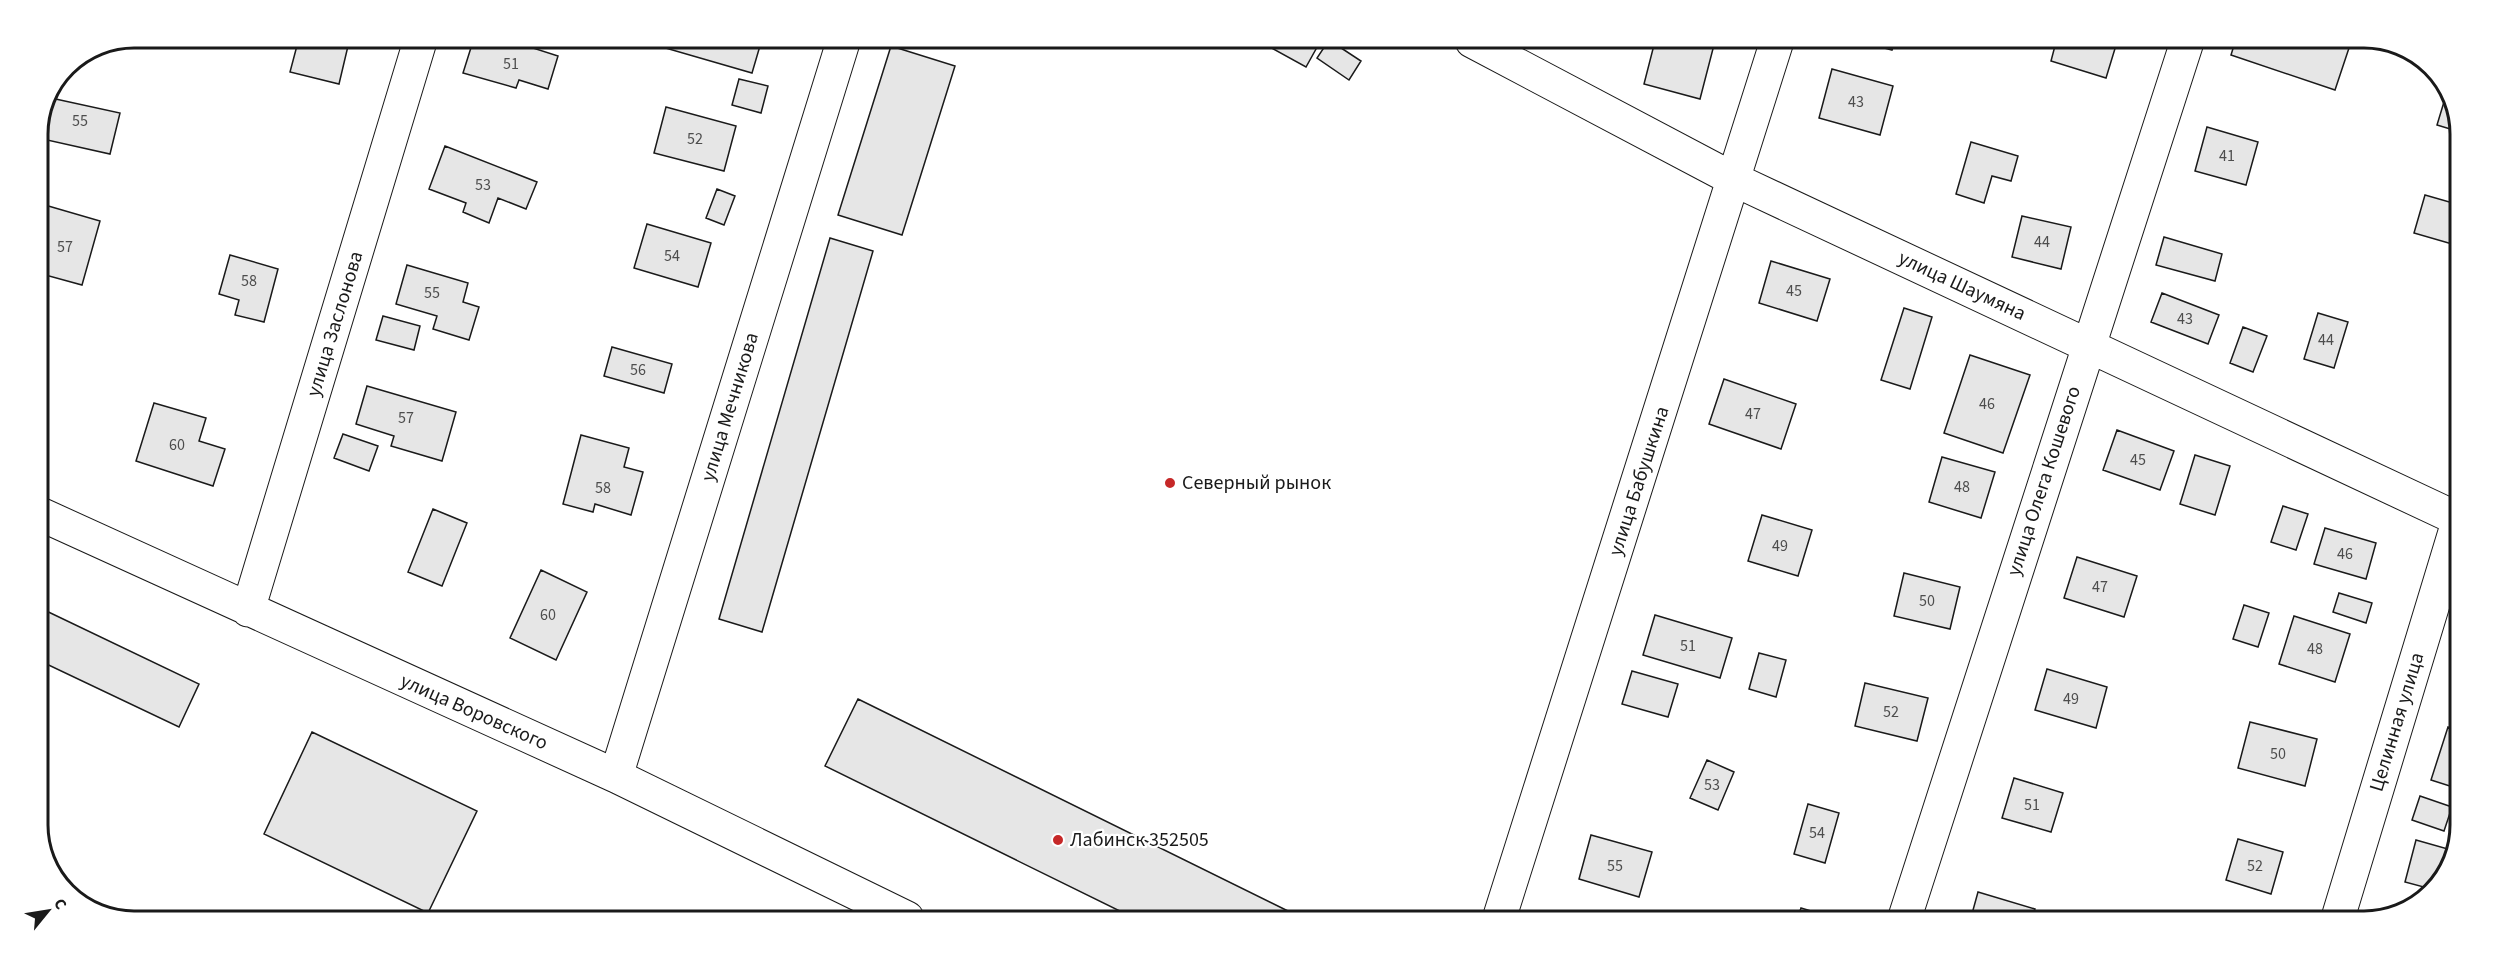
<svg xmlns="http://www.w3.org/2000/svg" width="2498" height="959" viewBox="0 0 2498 959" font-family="'Source Sans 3',sans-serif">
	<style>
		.building { fill: #e6e6e6; stroke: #1a1a1a; stroke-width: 1.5 }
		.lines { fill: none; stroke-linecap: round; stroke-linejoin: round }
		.street-casing { stroke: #1a1a1a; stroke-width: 35 }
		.street { stroke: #fff; stroke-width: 33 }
		.poi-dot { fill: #c62828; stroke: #fff; stroke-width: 2 }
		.labels { text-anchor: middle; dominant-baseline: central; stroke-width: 4.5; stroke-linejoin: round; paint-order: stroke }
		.number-label { font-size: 16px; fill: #4d4d4d }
		.street-label { font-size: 20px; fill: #1a1a1a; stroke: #fff }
		.poi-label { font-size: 20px; fill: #1a1a1a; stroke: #fff; text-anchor: start }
		.rim { fill: none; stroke: #1a1a1a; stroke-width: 3 }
	</style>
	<rect width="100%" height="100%" fill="#fff"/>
	<path class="building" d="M299,38h18l31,8 -9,38 -49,-12z
		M474,38h28l56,18 -10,33 -29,-9 -3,8 -53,-15z
		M664,39h98l-10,34 -90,-26z
		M1257,40h64l-15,27z
		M1329,40l32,21 -12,19 -32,-22z
		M1655,41h60l-15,58 -56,-15z
		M1862,42h33l-3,8z
		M2056,42h61l-11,36 -55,-17z
		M2235,42l97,1 17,5 -14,42 -104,-35z
		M891,46l64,20 -53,169 -64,-20z
		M1832,69l61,17 -13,49 -61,-17z
		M739,79l29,7 -7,27 -29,-8z
		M2447,92l13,36v4l-23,-7z
		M51,98l69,15 -10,41 -72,-16v-10z
		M666,107l70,19 -12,45 -70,-18z
		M2207,127l51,15 -12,43 -51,-14z
		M1971,142l47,14 -7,25 -19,-5 -8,27 -28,-9z
		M445,146l92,36 -11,27 -28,-11 -9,25 -26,-11 3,-9 -37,-14z
		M717,189l18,7 -11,29 -18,-7z
		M2425,195l35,10 -1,41 -45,-13z
		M38,203l62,18 -18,64 -44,-12z
		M2022,216l49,11 -10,42 -49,-12z
		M647,224l64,19 -13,44 -64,-19z
		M2164,237l58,17 -7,27 -59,-16z
		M830,238l43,13 -111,381 -43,-13z
		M230,255l48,14 -14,53 -29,-7 4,-15 -20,-6z
		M1771,261l59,18 -13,42 -58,-18z
		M407,265l61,18 -5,19 16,5 -10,33 -36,-11 4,-13 -41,-12z
		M2162,293l57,22 -11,29 -57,-22z
		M1904,308l28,9 -22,72 -29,-9z
		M2318,313l30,9 -14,46 -30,-9z
		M383,316l37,10 -6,24 -38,-10z
		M2243,327l24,9 -14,36 -23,-9z
		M612,347l60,17 -8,29 -60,-17z
		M1970,355l60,20 -27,78 -59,-20z
		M1724,379l72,25 -15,45 -72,-25z
		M367,386l89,26 -14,49 -51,-15 3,-10 -38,-12z
		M154,403l52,15 -7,23 26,8 -12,37 -77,-25z
		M2117,430l57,21 -14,39 -57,-20z
		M343,434l35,12 -9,25 -35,-13z
		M581,435l48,13 -5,19 19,5 -12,43 -36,-11 -2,8 -30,-8z
		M2195,455l35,11 -15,49 -35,-11z
		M1942,457l53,15 -14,46 -52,-16z
		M2283,506l25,8 -12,36 -25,-8z
		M433,509l34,14 -25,63 -34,-14z
		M1762,515l50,15 -14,46 -50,-15z
		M2325,528l51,15 -10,36 -52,-15z
		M2077,557l60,19 -13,41 -60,-19z
		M541,570l46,22 -31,68 -46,-22z
		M1904,573l56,14 -10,42 -56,-13z
		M2339,593l33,10 -6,20 -33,-11z
		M2244,605l25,8 -11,34 -25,-8z
		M38,607l161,77 -20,43 -141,-67z
		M1655,615l77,23 -12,40 -77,-23z
		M2294,616l56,18 -15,48 -56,-18z
		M1759,653l27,7 -10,37 -27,-8z
		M2047,669l60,18 -11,41 -61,-18z
		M1632,671l46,13 -10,33 -46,-13z
		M1865,683l63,15 -11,43 -62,-15z
		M858,699l434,214 -2,6h-154l-311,-153z
		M2250,722l67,17 -12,47 -67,-18z
		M2448,727l8,3v58l-25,-8z
		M312,732l165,79 -49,102 -164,-79z
		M1707,760l27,12 -16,38 -28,-12z
		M2014,778l49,15 -12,39 -49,-14z
		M2420,796l32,11 -8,24 -32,-11z
		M1808,804l31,9 -14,50 -31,-9z
		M1591,835l61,17 -13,45 -60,-18z
		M2238,839l45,13 -12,42 -45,-14z
		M2416,840l39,11v5l-24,33 -26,-7z
		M1978,892l57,17 -4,12h-61z
		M1801,908l40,12h-44z"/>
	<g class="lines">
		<defs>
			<path id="street" d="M1472,41l263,139 723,339
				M38,513l578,263 291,142
				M248,610l173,-572
				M616,776l228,-737
				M1499,919l278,-878
				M1904,920l283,-878
				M2337,921l121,-399"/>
		</defs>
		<use href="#street" class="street-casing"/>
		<use href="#street" class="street"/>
	</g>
	<g class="poi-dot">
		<circle cx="1170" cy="483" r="6"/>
		<circle cx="1058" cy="840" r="6"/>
	</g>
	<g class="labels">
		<g class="number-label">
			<text x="511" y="64">51</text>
			<text x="1856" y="102">43</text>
			<text x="80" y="121">55</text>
			<text x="695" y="139">52</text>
			<text x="2227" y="156">41</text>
			<text x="483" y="185">53</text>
			<text x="2042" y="242">44</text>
			<text x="65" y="247">57</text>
			<text x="672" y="256">54</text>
			<text x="249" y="281">58</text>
			<text x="1794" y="291">45</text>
			<text x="432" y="293">55</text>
			<text x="2185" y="319">43</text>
			<text x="2326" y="340">44</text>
			<text x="638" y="370">56</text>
			<text x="1987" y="404">46</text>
			<text x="1753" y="414">47</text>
			<text x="406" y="418">57</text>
			<text x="177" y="445">60</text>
			<text x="2138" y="460">45</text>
			<text x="1962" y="487">48</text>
			<text x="603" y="488">58</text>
			<text x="1780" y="546">49</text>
			<text x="2345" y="554">46</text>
			<text x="2100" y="587">47</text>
			<text x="1927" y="601">50</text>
			<text x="548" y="615">60</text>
			<text x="1688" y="646">51</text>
			<text x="2315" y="649">48</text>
			<text x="2071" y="699">49</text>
			<text x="1891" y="712">52</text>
			<text x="2278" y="754">50</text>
			<text x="1712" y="785">53</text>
			<text x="2032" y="805">51</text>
			<text x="1817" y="833">54</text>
			<text x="1615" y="866">55</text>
			<text x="2255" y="866">52</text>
		</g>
		<g class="street-label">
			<text transform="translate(1962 286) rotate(25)">улица Шаумяна</text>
			<text transform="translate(335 324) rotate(-73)">улица Заслонова</text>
			<text transform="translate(730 407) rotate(-73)">улица Мечникова</text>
			<text transform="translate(1639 481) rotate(-72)">улица Бабушкина</text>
			<text transform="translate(2044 481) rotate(-72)">улица Олега Кошевого</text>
			<text transform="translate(474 712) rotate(24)">улица Воровского</text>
			<text transform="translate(2397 722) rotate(-73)">Целинная улица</text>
		</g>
		<g class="poi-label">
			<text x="1182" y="483">Северный рынок</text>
			<text x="1070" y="840">Лабинск 352505</text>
		</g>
	</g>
	<path d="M0 0H2498V959H0ZM134 48H2364A86 86 0 0 1 2450 134V825A86 86 0 0 1 2364 911H134A86 86 0 0 1 48 825V134A86 86 0 0 1 134 48Z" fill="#fff" fill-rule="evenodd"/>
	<path class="rim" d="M134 48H2364A86 86 0 0 1 2450 134V825A86 86 0 0 1 2364 911H134A86 86 0 0 1 48 825V134A86 86 0 0 1 134 48Z"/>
	<g transform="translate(48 911) rotate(60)" stroke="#ffffff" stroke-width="4.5" paint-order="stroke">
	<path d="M0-4.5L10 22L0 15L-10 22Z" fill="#1a1a1a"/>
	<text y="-9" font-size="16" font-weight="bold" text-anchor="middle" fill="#1a1a1a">С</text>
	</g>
</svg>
